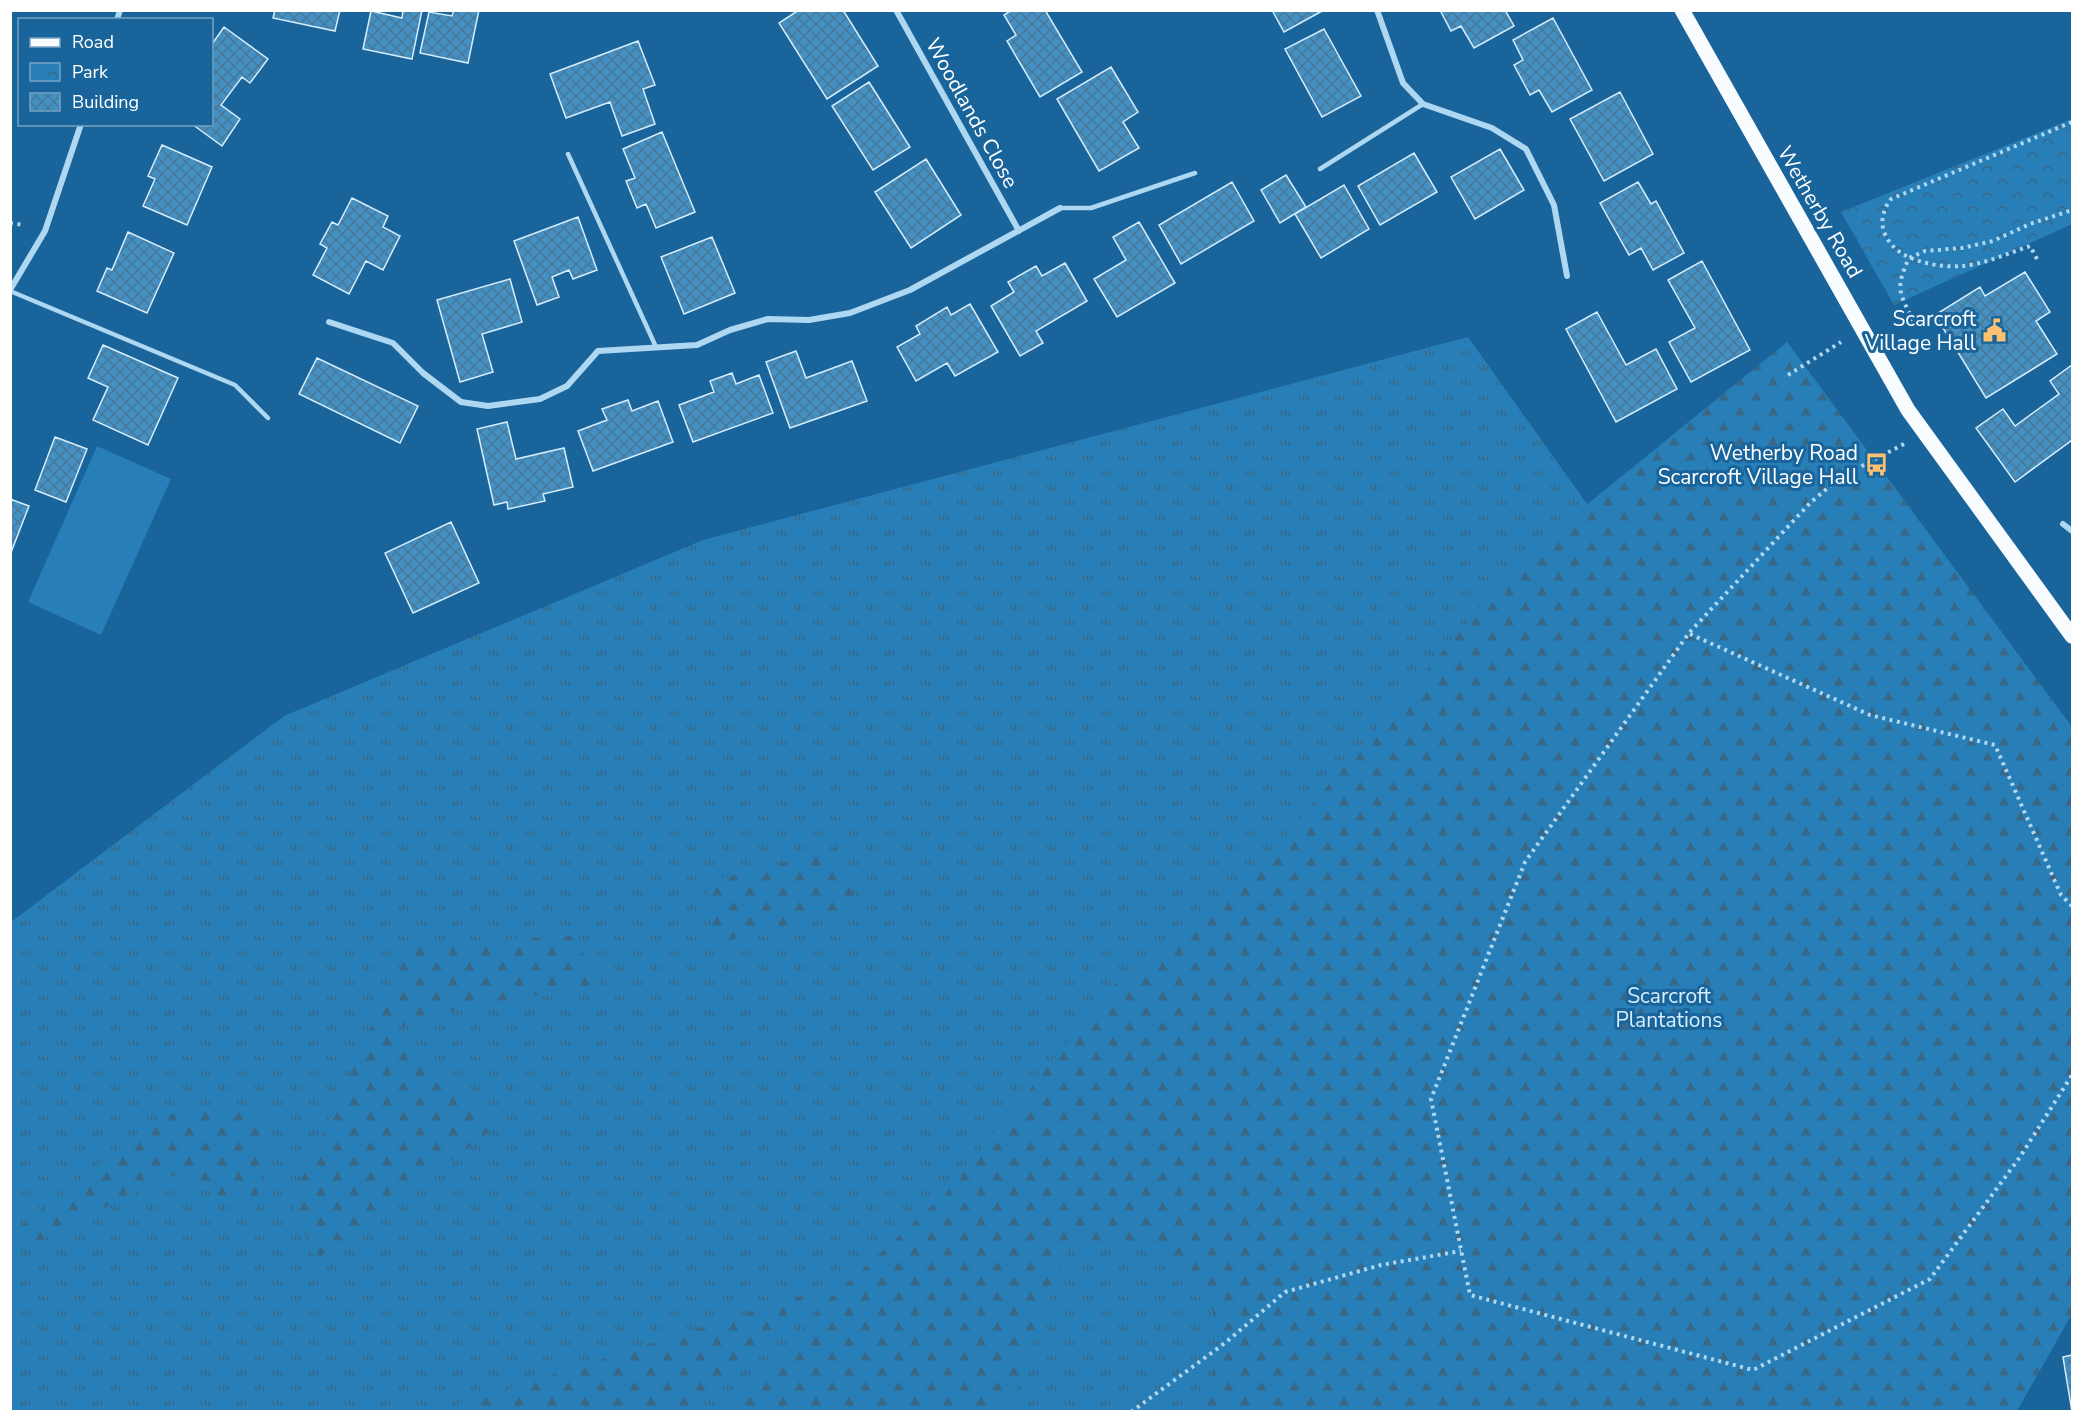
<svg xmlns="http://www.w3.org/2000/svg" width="2083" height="1422" viewBox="0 0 2083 1422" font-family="'Nunito Sans',sans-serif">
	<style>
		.grass { fill: url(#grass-tufts) }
		.forest { fill: url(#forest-firs) }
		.park { fill: url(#park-crowns) }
		.garden { fill: #287eb7 }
		.building { fill: url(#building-cross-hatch); stroke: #d6edfc; stroke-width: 1.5 }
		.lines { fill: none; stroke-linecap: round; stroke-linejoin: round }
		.path { stroke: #aed7f2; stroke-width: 4; stroke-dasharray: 3 4.5; stroke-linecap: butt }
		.service { stroke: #aed7f2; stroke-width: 4.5 }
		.minor { stroke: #aed7f2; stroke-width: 6 }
		.primary { stroke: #f9fcff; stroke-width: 15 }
		.labels { text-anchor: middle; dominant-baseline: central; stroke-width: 6; stroke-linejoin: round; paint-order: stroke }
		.street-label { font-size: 21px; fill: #fff; stroke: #18649b }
		.poi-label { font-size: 21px; fill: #fff; stroke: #18649b; text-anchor: end }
		.park-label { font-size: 21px; fill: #d6edfc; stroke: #18649b }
	</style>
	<defs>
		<pattern id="grass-tufts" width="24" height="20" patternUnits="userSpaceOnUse" patternTransform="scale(1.5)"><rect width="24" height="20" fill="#287eb7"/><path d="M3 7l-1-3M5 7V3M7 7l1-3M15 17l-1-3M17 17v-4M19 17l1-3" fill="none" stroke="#386887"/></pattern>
		<pattern id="forest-firs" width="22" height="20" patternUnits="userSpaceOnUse" patternTransform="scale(1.5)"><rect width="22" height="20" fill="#287eb7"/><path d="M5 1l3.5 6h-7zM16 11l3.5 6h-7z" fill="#386887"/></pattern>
		<pattern id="park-crowns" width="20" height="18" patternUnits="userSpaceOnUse" patternTransform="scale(1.5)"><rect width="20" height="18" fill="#287eb7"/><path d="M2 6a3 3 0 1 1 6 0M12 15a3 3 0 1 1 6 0" fill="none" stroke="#386887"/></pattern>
		<pattern id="building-cross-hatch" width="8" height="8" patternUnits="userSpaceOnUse" patternTransform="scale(1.5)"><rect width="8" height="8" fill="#4590c3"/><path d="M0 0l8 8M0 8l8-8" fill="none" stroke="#477899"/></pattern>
	</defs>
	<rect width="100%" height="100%" fill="#18649b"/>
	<path class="grass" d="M1468,337l166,233 -563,672 86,-2 42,35 26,68 -29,68 -1185,1v-490l273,-206 419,-176z"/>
	<path class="forest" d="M1787,342l285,385v587l-55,97h-821l29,-68 -26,-68 -42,-35 -87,3 -63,168h-272l89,-107 120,-109 172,-212 138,-111 272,-318z
		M841,847l15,60 -142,37 -9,-61z
		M573,935l27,51 -125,19 -88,26 108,97 -179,132 -25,-58 119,-255z
		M269,1107l-13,103 -86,-35 -159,80v-21l151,-119z
		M810,1293l-124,118h-248z"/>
	<path class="park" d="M2072,119v105l-178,81 -53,-93z"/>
	<path class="garden" d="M97,446l74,33 -70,156 -73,-33z"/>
	<path class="building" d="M275,10h65l-5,21 -62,-13z
		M403,10h19l-10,49 -49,-10 8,-38 31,7z
		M454,10h25l-11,53 -48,-10 9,-41 23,4z
		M799,10h44l35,56 -51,33 -48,-76z
		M1012,10h33l37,62 -42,25 -33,-56 9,-6 -12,-20z
		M1272,10h52l-40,22z
		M1440,10h65l9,16 -40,22 -13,-22 -10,5z
		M1553,18l39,72 -40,22 -13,-22 -9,5 -16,-30 9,-5 -10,-20z
		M224,27l44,32 -18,24 -8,-6 -21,28 19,14 -18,27 -30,-22h20v-80z
		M1324,29l37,67 -39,21 -37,-68z
		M638,41l17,44 -12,4 12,35 -33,12 -12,-34 -44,16 -16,-44z
		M1111,67l27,45 -15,10 16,26 -40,23 -42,-72z
		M869,82l41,65 -37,23 -41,-64z
		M1620,92l33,62 -49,27 -34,-62z
		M662,132l33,80 -39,16 -10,-24 -9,4 -11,-27 9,-3 -12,-29z
		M162,145l50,22 -25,58 -44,-19 12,-27 -7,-3z
		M1500,149l24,41 -49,29 -24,-42z
		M1414,153l23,39 -57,33 -22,-39z
		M926,159l35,56 -50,33 -36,-56z
		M1286,175l20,32 -26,16 -19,-33z
		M1232,182l22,39 -73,43 -22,-39z
		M1638,182l13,22 5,-3 28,52 -31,17 -12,-22 -12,7 -29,-52z
		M1344,185l25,44 -48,29 -26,-44z
		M352,198l36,18 -5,11 17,9 -17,34 -17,-9 -17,33 -36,-19 14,-27 -7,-4 12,-22 6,3z
		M578,217l19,53 -24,9 -4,-9 -17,7 7,20 -22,8 -23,-64z
		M1139,222l36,61 -58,34 -23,-38 32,-19 -13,-23z
		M128,232l46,21 -27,60 -50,-22 10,-23 5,2z
		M712,237l23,56 -51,21 -23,-57z
		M1702,261l48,89 -59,32 -22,-40 26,-14 -27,-48z
		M1065,263l22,38 -51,30 7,12 -23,13 -29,-50 23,-14 -6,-10 28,-16 6,10z
		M2025,272l25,40 -14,9 21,33 -71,44 -51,-83 45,-28 5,9z
		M510,279l12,43 -40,12 11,38 -33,10 -23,-82z
		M970,304l28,48 -43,24 -8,-13 -31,18 -19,-34 23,-13 -4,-8 31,-19 4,8z
		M1597,312l29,53 30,-16 21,40 -61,33 -50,-93z
		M103,345l75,33 -30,67 -55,-25 15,-33 -20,-9z
		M796,351l10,27 46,-17 15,40 -77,27 -24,-66z
		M317,358l101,48 -18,37 -101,-49z
		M2072,365v75l-57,42 -39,-54 27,-19 12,17 44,-32 -9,-13z
		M732,373l4,11 23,-9 14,38 -80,29 -14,-37 35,-13 -4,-11z
		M628,400l4,11 26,-10 15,41 -80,29 -15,-40 29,-11 -5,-11z
		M507,422l9,37 48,-11 9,39 -30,7 2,7 -37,8 -1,-7 -13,3 -17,-76z
		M55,437l32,12 -21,53 -31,-12z
		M10,499l19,7 -19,49z
		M451,522l28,61 -66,30 -28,-60z
		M2072,1355v57l-9,-55z"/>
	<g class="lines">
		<path class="path" d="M10,223l14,2
			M2037,259l-7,-13c-21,7 -45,18 -68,20 -24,2 -63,-5 -75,-28 -8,-13 -5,-27 4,-39l181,-77
			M1913,321c-14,-30 -18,-32 -4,-63l16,-7 37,-3 31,-7 37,-17 42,-14
			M1788,375l53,-33
			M1904,444l-63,33 -30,25 -122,131 -164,229 -94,237 39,196 283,75 177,-91 90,-122 52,-82
			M1690,634l180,81 125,30 66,150 11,11
			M1131,1412l94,-69 60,-51 96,-27 80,-14"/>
		<path class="service" d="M568,154l88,193
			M1320,169l103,-65
			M1060,208h31l104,-35
			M10,291l225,94 33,33"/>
		<path class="minor" d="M896,10l123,221
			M1377,10l26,73 20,21 69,24 34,21 28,56 13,71
			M117,20l3,-10
			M10,290l35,-59 36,-107
			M329,322l64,21 30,30 38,29 27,4 52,-7 27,-13 31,-35 99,-6 33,-15 38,-11 41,1 41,-7 60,-23 150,-82
			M2063,524l9,7"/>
		<path class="primary" d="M1682,10l226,400 164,226"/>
	</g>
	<defs>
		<symbol id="civic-bare" viewBox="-9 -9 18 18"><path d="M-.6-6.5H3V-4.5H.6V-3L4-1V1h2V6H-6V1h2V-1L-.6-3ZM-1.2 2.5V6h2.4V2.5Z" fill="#ffc06f" stroke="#18649b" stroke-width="2.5" paint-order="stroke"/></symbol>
		<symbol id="bus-bare" viewBox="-9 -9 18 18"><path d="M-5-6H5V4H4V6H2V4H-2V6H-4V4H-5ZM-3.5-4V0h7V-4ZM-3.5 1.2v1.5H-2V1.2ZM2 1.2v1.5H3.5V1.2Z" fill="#ffc06f" stroke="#18649b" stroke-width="2.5" paint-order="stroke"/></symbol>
	</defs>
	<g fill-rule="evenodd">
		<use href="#civic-bare" x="1978" y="314" width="33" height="33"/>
		<use href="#bus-bare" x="1860" y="448" width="33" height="33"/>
	</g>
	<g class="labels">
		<g class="street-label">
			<text transform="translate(972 113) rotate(61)">Woodlands Close</text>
			<text transform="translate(1820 212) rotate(60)">Wetherby Road</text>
		</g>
		<g class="poi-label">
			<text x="1976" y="319">Scarcroft<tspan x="1976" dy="24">Village Hall</tspan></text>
			<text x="1858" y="453">Wetherby Road<tspan x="1858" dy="24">Scarcroft Village Hall</tspan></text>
		</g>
		<g class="park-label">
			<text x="1669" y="996">Scarcroft<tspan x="1669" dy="24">Plantations</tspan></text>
		</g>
	</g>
	<rect width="2083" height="1422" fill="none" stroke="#ffffff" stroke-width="24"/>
	<rect x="18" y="18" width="195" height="108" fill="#18649b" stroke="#74a2c3" stroke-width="1.5"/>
	<rect x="30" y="38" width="30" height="9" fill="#f9fcff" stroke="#74a2c3" stroke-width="1.5"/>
	<text x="72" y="48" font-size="18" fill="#ffffff">Road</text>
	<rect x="30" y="63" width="30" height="18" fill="url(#park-crowns)" stroke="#74a2c3" stroke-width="1.5"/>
	<text x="72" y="78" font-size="18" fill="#ffffff">Park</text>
	<rect x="30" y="93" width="30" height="18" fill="url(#building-cross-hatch)" stroke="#74a2c3" stroke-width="1.5"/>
	<text x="72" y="108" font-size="18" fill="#ffffff">Building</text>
</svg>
